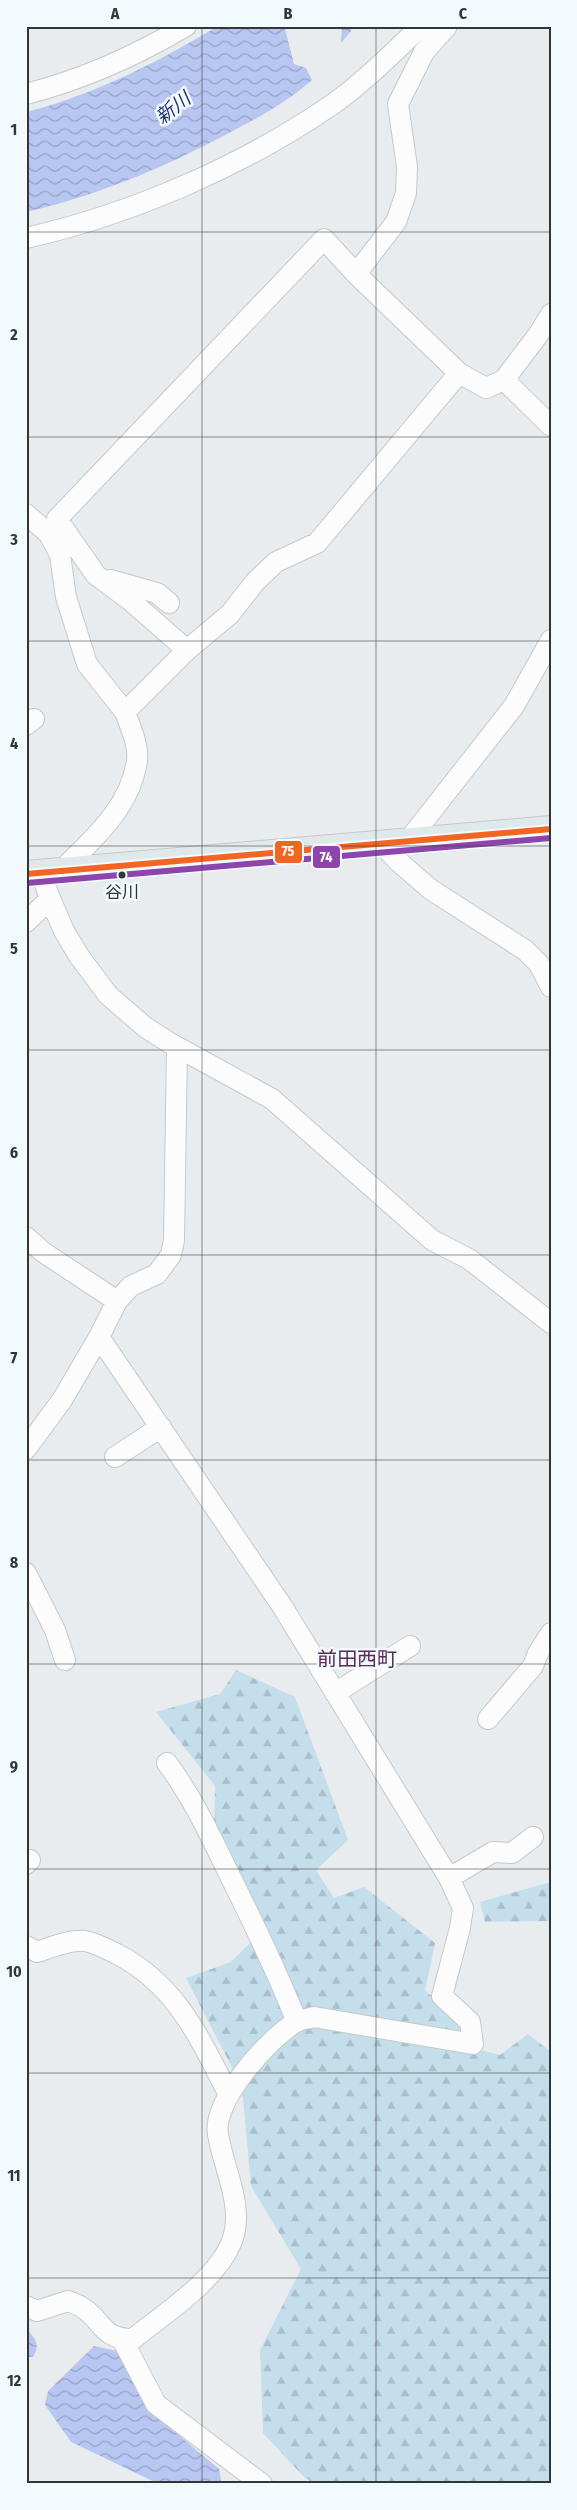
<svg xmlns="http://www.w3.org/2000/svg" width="577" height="2510" viewBox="0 0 577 2510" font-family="'Fira Sans Condensed','Noto Sans JP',sans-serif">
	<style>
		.forest { fill: url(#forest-firs) }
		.water { fill: url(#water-waves) }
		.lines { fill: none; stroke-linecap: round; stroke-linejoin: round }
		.minor-casing { stroke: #c5c9ca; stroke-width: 22 }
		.major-casing { stroke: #c6c8c9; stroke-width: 28 }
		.minor { stroke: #fcfcfc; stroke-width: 20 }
		.major { stroke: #dfe9eb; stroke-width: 26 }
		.bus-1-casing { stroke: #f3fafe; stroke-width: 10 }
		.bus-2-casing { stroke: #f3fafe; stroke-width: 10 }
		.bus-1 { stroke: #f26522; stroke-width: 6 }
		.bus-2 { stroke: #8e44ad; stroke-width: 6 }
		.grid { fill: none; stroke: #333637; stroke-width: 1; stroke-opacity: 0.55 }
		.bus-dot { fill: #333637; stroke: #f3fafe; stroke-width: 2 }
		.labels { text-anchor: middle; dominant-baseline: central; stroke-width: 5; stroke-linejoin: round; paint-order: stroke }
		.bus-label { font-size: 17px; fill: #333637; stroke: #f3fafe }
		.water-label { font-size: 19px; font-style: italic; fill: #212d73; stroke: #f3fafe }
		.quarter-label { font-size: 20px; fill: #5d2958; stroke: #f3fafe }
		.line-badge { stroke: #f3fafe; stroke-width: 2 }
		.badge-label { font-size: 14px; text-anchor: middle; font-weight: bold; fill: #fff }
		.neatline { fill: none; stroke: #333637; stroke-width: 2 }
		.grid-label { font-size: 16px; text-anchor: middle; font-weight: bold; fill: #333637 }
	</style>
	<defs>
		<pattern id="forest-firs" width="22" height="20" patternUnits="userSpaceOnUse" patternTransform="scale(1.25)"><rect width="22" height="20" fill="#c5deec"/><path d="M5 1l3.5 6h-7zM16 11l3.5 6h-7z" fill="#aabfcb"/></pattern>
		<pattern id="water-waves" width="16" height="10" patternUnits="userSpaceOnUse" patternTransform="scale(1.25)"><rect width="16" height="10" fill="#b8c6f2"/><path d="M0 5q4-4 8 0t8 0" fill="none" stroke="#96a2c5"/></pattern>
	</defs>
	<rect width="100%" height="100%" fill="#e8ecee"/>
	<path class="forest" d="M236,1670l59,27 53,143 -32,30 18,28 30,-11 71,56 -10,47 36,32 16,27 23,6 28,-21 23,18v432h-237l-11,-8 -40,-43 -3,-83 41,-81 -50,-83 -9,-99 -56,-109 45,-16 31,-31 -48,-100 1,-45 -59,-74 64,-18z
		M551,1882v39l-66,1 -5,-20z"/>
	<path class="water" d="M218,26h70l-3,3 9,35 12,4 6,12c-25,22 -54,38 -83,53 -66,35 -130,62 -203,79v-100c68,-17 132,-50 192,-86z
		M342,26h10l-1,5 -10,12z
		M26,2328c9,11 15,16 7,29h-7z
		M94,2346l24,5 31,59 70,59 2,12 -3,3h-59l-88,-42 -26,-37 3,-14z"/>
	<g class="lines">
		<defs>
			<path id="minor" d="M447,26l-23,26 -26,52 9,63 -1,26 -10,29 -40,52 103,99 27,15 18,-8
				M26,94c55,-14 111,-39 160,-68
				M26,238c106,-24 217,-72 307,-134 30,-21 62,-53 88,-78
				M551,314l-13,21 -34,45 47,46
				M26,514l23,20 11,21 6,42 21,67 38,48
				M111,580l46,13 12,10
				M187,650l-56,-49 -35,-26 -39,-56 267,-280 32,35
				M26,725l8,-6
				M408,841l106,-135 37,-66
				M381,843l18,19 31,27 95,61 14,14 12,23
				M61,871c32,-32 69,-63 76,-110 2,-16 -7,-35 -12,-49l62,-62 43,-36 25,-32 21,-20 41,-19 142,-170
				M43,872l4,19 17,40 15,25 29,39 37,32 25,16 102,56 160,141 37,19 82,64
				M26,922l24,-23
				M26,1237l17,15 74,49
				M26,1449l36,-49 37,-63
				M115,1457l46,-30
				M26,1573l29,57 10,30
				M335,1693l75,-47
				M488,1719l45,-53 5,-13 13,-20
				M167,1763c26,35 44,74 63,113 24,48 47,96 67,146
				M26,1864l4,-4
				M449,1878l44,-26 19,1 21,-16
				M26,1946l11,6c13,-4 34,-13 48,-11 11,2 22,8 32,13 60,31 83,85 112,141
				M26,2306l11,5 31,-10c5,2 11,4 15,7 20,13 18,31 50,31 32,-26 84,-59 99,-98 13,-35 -9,-73 -14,-107 -6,-33 51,-96 78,-112 5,-3 12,-3 18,-5l159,27 -3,-22 -28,-26 18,-68 3,-20 -14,-30 -167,-272 -183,-269 18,-36 14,-15 26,-12 14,-19 3,-15 3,-193
				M122,2339l34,65 106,80"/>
			<path id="major" d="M26,874l525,-45"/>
		</defs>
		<use href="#minor" class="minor-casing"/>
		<use href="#major" class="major-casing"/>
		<use href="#minor" class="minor"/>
		<use href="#major" class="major"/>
		<defs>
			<path id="bus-1" d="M26,874l525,-45"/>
			<path id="bus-2" d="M27,883l524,-45"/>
		</defs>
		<use href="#bus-1" class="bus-1-casing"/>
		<use href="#bus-2" class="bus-2-casing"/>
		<use href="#bus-1" class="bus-1"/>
		<use href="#bus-2" class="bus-2"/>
	</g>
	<path class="grid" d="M202,26v2458M376,26v2458M26,232h525M26,437h525M26,641h525M26,846h525M26,1050h525M26,1255h525M26,1460h525M26,1664h525M26,1869h525M26,2073h525M26,2278h525"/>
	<circle class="bus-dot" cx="122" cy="875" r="4.5"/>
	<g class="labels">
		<g class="bus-label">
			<text x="122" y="892">谷川</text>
		</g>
		<g class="water-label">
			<text transform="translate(173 108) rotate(-38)">新川</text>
		</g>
		<g class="quarter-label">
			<text x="357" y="1659">前田西町</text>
		</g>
	</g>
	<g class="line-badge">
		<rect x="274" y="840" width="29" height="24" rx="5" fill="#f26522"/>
		<rect x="312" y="845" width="29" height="24" rx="5" fill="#8e44ad"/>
	</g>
	<g class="badge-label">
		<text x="288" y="856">75</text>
		<text x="326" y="862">74</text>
	</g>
	<rect width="577" height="2510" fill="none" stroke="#f3fafe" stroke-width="55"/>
	<rect x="28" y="28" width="522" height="2454" class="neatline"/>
	<g class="grid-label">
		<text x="115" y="19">A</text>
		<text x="288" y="19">B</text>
		<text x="463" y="19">C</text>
		<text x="14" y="135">1</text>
		<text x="14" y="340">2</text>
		<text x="14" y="545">3</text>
		<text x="14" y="749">4</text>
		<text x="14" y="954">5</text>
		<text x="14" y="1158">6</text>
		<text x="14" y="1363">7</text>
		<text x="14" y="1568">8</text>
		<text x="14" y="1772">9</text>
		<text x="14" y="1977">10</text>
		<text x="14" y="2181">11</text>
		<text x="14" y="2386">12</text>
	</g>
</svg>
